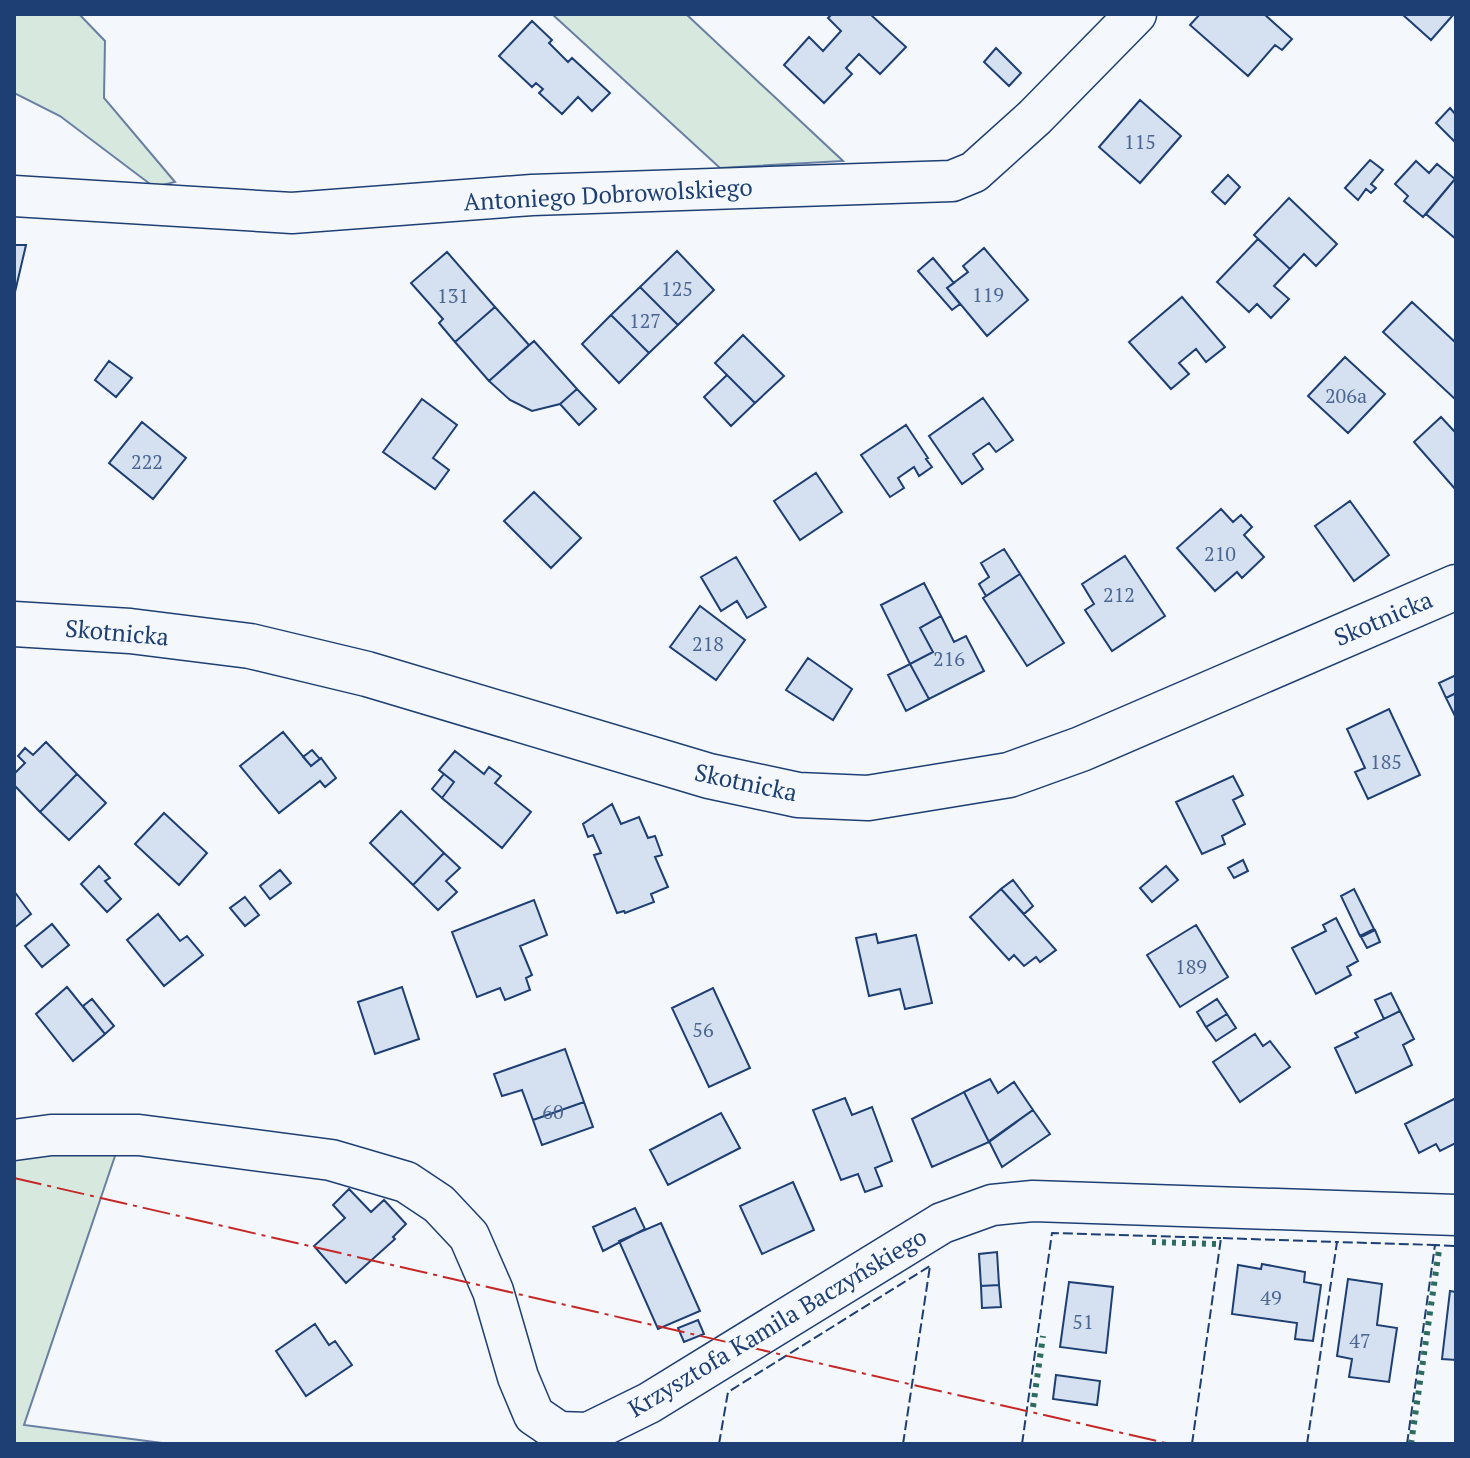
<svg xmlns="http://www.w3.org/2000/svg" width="1470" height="1458" viewBox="0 0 1470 1458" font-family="'PT Serif',serif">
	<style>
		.green { fill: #d7e8df; stroke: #687fa3; stroke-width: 2 }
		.building { fill: #d5e0f0; stroke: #1d3f73; stroke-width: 2 }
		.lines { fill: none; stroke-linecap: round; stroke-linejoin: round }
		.minor-casing { stroke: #1d3f73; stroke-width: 43 }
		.major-casing { stroke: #1d3f73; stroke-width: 47 }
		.minor { stroke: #f4f7fb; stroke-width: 40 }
		.major { stroke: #f4f7fb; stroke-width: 44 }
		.hedge { stroke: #2c6c60; stroke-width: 6; stroke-dasharray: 4 6; stroke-linecap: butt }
		.fence { stroke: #1d3f73; stroke-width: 2; stroke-dasharray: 10 4; stroke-linecap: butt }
		.power { stroke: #c62828; stroke-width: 2; stroke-dasharray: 28 6 4 6; stroke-linecap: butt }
		.labels { text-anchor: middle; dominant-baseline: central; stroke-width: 6; stroke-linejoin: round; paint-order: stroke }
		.number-label { font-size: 20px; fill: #4b6792 }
		.street-label { font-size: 24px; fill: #1d3f73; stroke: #f4f7fb }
	</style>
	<rect width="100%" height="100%" fill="#f4f7fb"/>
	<path class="green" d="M14,14h65l26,27 -1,57 71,84 -21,5 -94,-71 -46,-23z
		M552,14h134l157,147 -123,7z
		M116,1153l-92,272 146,19h-156v-290z"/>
	<path class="building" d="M832,14h38l36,33 -26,27 -21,-20 -13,14 6,6 -28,29 -40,-38 25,-28 14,14 18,-20 -13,-13z
		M1200,14h64l28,25 -10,11 -7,-5 -27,31 -58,-51z
		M1402,14h51v1l-22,25z
		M532,21l20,19 -3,3 19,19 4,-4 38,35 -18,18 -14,-14 -16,17 -23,-21 4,-4 -7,-6 -4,4 -33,-31z
		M996,48l25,25 -12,13 -25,-24z
		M1140,100l41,36 -41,47 -41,-36z
		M1450,108l6,7v28l-20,-20z
		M1370,160l13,10 -12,14 5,4 -5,5 -5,-4 -8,11 -13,-12z
		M1416,161l13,12 8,-9 18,15 -32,38 -19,-16 4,-5 -13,-12z
		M1228,175l12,12 -15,17 -13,-12z
		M1455,179l1,1v59l-30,-25z
		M1289,198l48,46 -21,22 -12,-12 -14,15 -36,-34z
		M1258,239l32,30 -16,17 15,13 -18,19 -14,-14 -8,8 -32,-30z
		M14,245h12l-11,47 -1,-1z
		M984,248l44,52 -41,36 -40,-48 21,-16 -5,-6z
		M677,251l37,39 -36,35 -38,-38z
		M447,252l48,55 -40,35 -16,-19 4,-4 -32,-36z
		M933,258l21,25 -7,5 13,16 -8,6 -34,-39z
		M640,287l38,38 -29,28 -38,-38z
		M1182,297l43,50 -19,15 -10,-13 -17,14 10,11 -18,15 -42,-47z
		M1412,302l44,41v57l-73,-68z
		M495,307l34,38 -40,36 -34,-39z
		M611,315l38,38 -30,30 -37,-39z
		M743,335l41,41 -29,27 -40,-40z
		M534,341l43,48 -17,15 -28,7 -22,-11 -21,-19z
		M1345,357l40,37 -37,39 -40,-37z
		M109,361l23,17 -16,19 -21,-17z
		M727,375l28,28 -24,23 -27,-29z
		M577,389l19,20 -17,16 -19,-21z
		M983,398l30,42 -17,12 -7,-9 -16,11 10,15 -21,15 -33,-48z
		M422,399l35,26 -24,33 16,12 -14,19 -52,-37z
		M1441,417l13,14 2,-1v60l-42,-48z
		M142,422l44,36 -33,41 -44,-36z
		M906,425l22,33 -2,1 6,8 -13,9 -5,-9 -16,11 6,10 -14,9 -29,-42z
		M816,473l26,39 -42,28 -26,-39z
		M534,492l47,46 -30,30 -47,-47z
		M1350,501l39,54 -35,26 -39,-55z
		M1221,509l12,13 8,-7 11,12 -8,8 20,22 -22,21 -5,-6 -22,19 -38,-43z
		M1004,549l16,25 -34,22 -7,-12 10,-7 -8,-14z
		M1125,556l40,60 -53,35 -27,-41 9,-6 -12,-20z
		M736,557l30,50 -19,11 -10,-17 -16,10 -20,-34z
		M1020,574l44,69 -37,23 -44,-68z
		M924,583l17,33 -21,12 13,24 -23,12 -29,-59z
		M700,606l45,34 -29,40 -46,-33z
		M941,616l13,26 12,-6 18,35 -55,28 -19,-35 23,-12 -13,-24z
		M808,658l44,31 -19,31 -47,-30z
		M910,664l19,35 -23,12 -18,-36z
		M1456,675v18l-10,5 -7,-15z
		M1456,693v25l-10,-20z
		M1389,709l31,66 -52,24 -13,-27 10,-4 -18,-39z
		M283,732l28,34 10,-8 15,20 -11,9 -5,-6 -41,32 -39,-47z
		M46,742l31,32 -37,38 -26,-27v-11l11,-11 -7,-7 7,-8 8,7z
		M312,750l8,9 -9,7 -8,-9z
		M455,751l29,23 5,-7 12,9 -6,7 36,29 -29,36 -60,-50 12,-16 -15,-12z
		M77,774l29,29 -37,37 -29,-28z
		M444,774l10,8 -12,16 -10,-9z
		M1233,776l10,19 -10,5 12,24 -23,12 3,8 -23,10 -26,-52z
		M612,804l9,20 18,-7 9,21 7,-2 7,19 -7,2 13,30 -17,7 3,8 -29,11 -1,-2 -7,2 -23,-58 7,-2 -8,-18 -5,2 -5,-13z
		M401,811l43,42 -31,32 -43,-42z
		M164,813l43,40 -28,32 -44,-41z
		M444,853l16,15 -14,13 11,11 -19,18 -25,-25z
		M1243,860l5,11 -14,7 -6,-10z
		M99,866l11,12 -5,3 16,18 -14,13 -26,-28z
		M1166,866l12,14 -26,22 -12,-14z
		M280,870l11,13 -21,16 -10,-13z
		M1013,880l20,26 -9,8 -23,-25z
		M1001,889l55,61 -16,12 -4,-5 -12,9 -10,-11 -5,5 -39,-43z
		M1354,889l20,40 -14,7 -19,-40z
		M14,891l17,23 -17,14z
		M245,897l14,18 -14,11 -15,-18z
		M534,900l13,35 -27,11 12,29 -6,3 4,12 -25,10 -5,-12 -23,9 -25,-65z
		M158,914l22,27 7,-5 16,19 -39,31 -37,-46z
		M1336,918l22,43 -11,6 4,8 -35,19 -24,-46 34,-17 -3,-6z
		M52,924l17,21 -27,22 -17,-21z
		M1196,925l32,52 -48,30 -33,-52z
		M1375,930l5,12 -13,6 -6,-11z
		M876,934l2,9 38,-8 16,68 -27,6 -5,-20 -31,7 -13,-58z
		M67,987l38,47 -32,27 -37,-47z
		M402,987l17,52 -44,15 -17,-52z
		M713,988l37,80 -41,19 -37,-79z
		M1391,993l9,18 -16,8 -9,-19z
		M92,999l22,27 -9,8 -22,-28z
		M1217,999l10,15 -21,13 -9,-15z
		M1400,1011l14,28 -11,6 9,20 -56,28 -21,-45 23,-11 -3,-4z
		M1227,1014l9,14 -20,13 -10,-14z
		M1255,1034l8,12 7,-5 20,26 -50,35 -27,-40z
		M565,1049l19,53 -51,18 -11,-30 -20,6 -8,-22z
		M990,1079l8,14 16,-11 19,28 -44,32 -25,-50z
		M964,1092l25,50 -57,25 -20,-48z
		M845,1098l7,17 20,-8 20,54 -17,7 7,18 -17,6 -7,-18 -17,6 -28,-70z
		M1456,1098v45l-16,8 -4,-7 -17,9 -14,-29z
		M584,1102l9,25 -51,18 -9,-25z
		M1033,1110l17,24 -48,33 -13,-26z
		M721,1113l19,35 -72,37 -18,-35z
		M793,1182l21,48 -52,24 -22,-48z
		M349,1189l22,23 13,-12 22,24 -13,13 2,2 -49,44 -32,-37 31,-28 -12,-13z
		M635,1208l10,21 -42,22 -10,-24z
		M661,1223l39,88 -42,18 -39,-88z
		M997,1252l2,33 -18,1 -2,-32z
		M1262,1264l43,8 -1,10 17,3 -8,56 -18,-2 2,-16 -65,-9 6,-49 23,4z
		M1348,1279l34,5 -5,41 20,3 -8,54 -40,-5 3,-18 -15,-3z
		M1069,1282l44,5 -7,66 -46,-6z
		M999,1285l2,22 -19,1 -1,-22z
		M1450,1291l6,1v68l-14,-1z
		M698,1320l6,14 -20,8 -6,-14z
		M315,1324l14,21 6,-4 17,24 -46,31 -30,-45z
		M1056,1375l44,6 -3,24 -44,-6z"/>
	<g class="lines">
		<defs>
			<path id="minor" d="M14,196l278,17 240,-18 420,-14 22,-9 61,-55 101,-103
				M14,1140l37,-5h88l192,25 75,22 33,22 30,32 24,55 25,86 16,38 25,17 29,1 61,-30 293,-180 50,-18 41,-4 423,14"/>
			<path id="major" d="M14,624l116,7 120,15 117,28 342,102 89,19 70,3 141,-23 72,-26 375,-162"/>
		</defs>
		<use href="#minor" class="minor-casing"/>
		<use href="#major" class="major-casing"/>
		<use href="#minor" class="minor"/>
		<use href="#major" class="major"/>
		<path class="hedge" d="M1152,1242l64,2
			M1033,1407l10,-71
			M1411,1444l28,-194"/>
		<path class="fence" d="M719,1444l9,-52 202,-126
			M903,1444l27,-178
			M1022,1444l30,-211 169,5
			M1192,1444l29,-206 116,4
			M1307,1444l30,-202 98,3
			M1407,1444l28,-199 21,1"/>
		<path class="power" d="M14,1178l1156,266"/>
	</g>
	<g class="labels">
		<g class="number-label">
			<text x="1140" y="141">115</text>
			<text x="677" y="288">125</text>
			<text x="988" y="294">119</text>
			<text x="453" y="295">131</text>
			<text x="645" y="320">127</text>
			<text x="1346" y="395">206a</text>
			<text x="147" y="461">222</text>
			<text x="1220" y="553">210</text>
			<text x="1119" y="594">212</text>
			<text x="708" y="643">218</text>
			<text x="949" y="658">216</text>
			<text x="1386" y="761">185</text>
			<text x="1191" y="966">189</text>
			<text x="703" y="1029">56</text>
			<text x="553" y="1111">60</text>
			<text x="1271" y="1297">49</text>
			<text x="1083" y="1321">51</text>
			<text x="1360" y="1340">47</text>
		</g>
		<g class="street-label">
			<text transform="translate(608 194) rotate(-3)">Antoniego Dobrowolskiego</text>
			<text transform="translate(1383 618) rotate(-23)">Skotnicka</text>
			<text transform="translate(117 632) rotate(5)">Skotnicka</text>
			<text transform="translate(746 782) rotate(12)">Skotnicka</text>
			<text transform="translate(777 1322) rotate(-31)">Krzysztofa Kamila Baczyńskiego</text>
		</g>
	</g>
	<rect width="1470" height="1458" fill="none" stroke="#1d3f73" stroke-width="32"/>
</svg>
